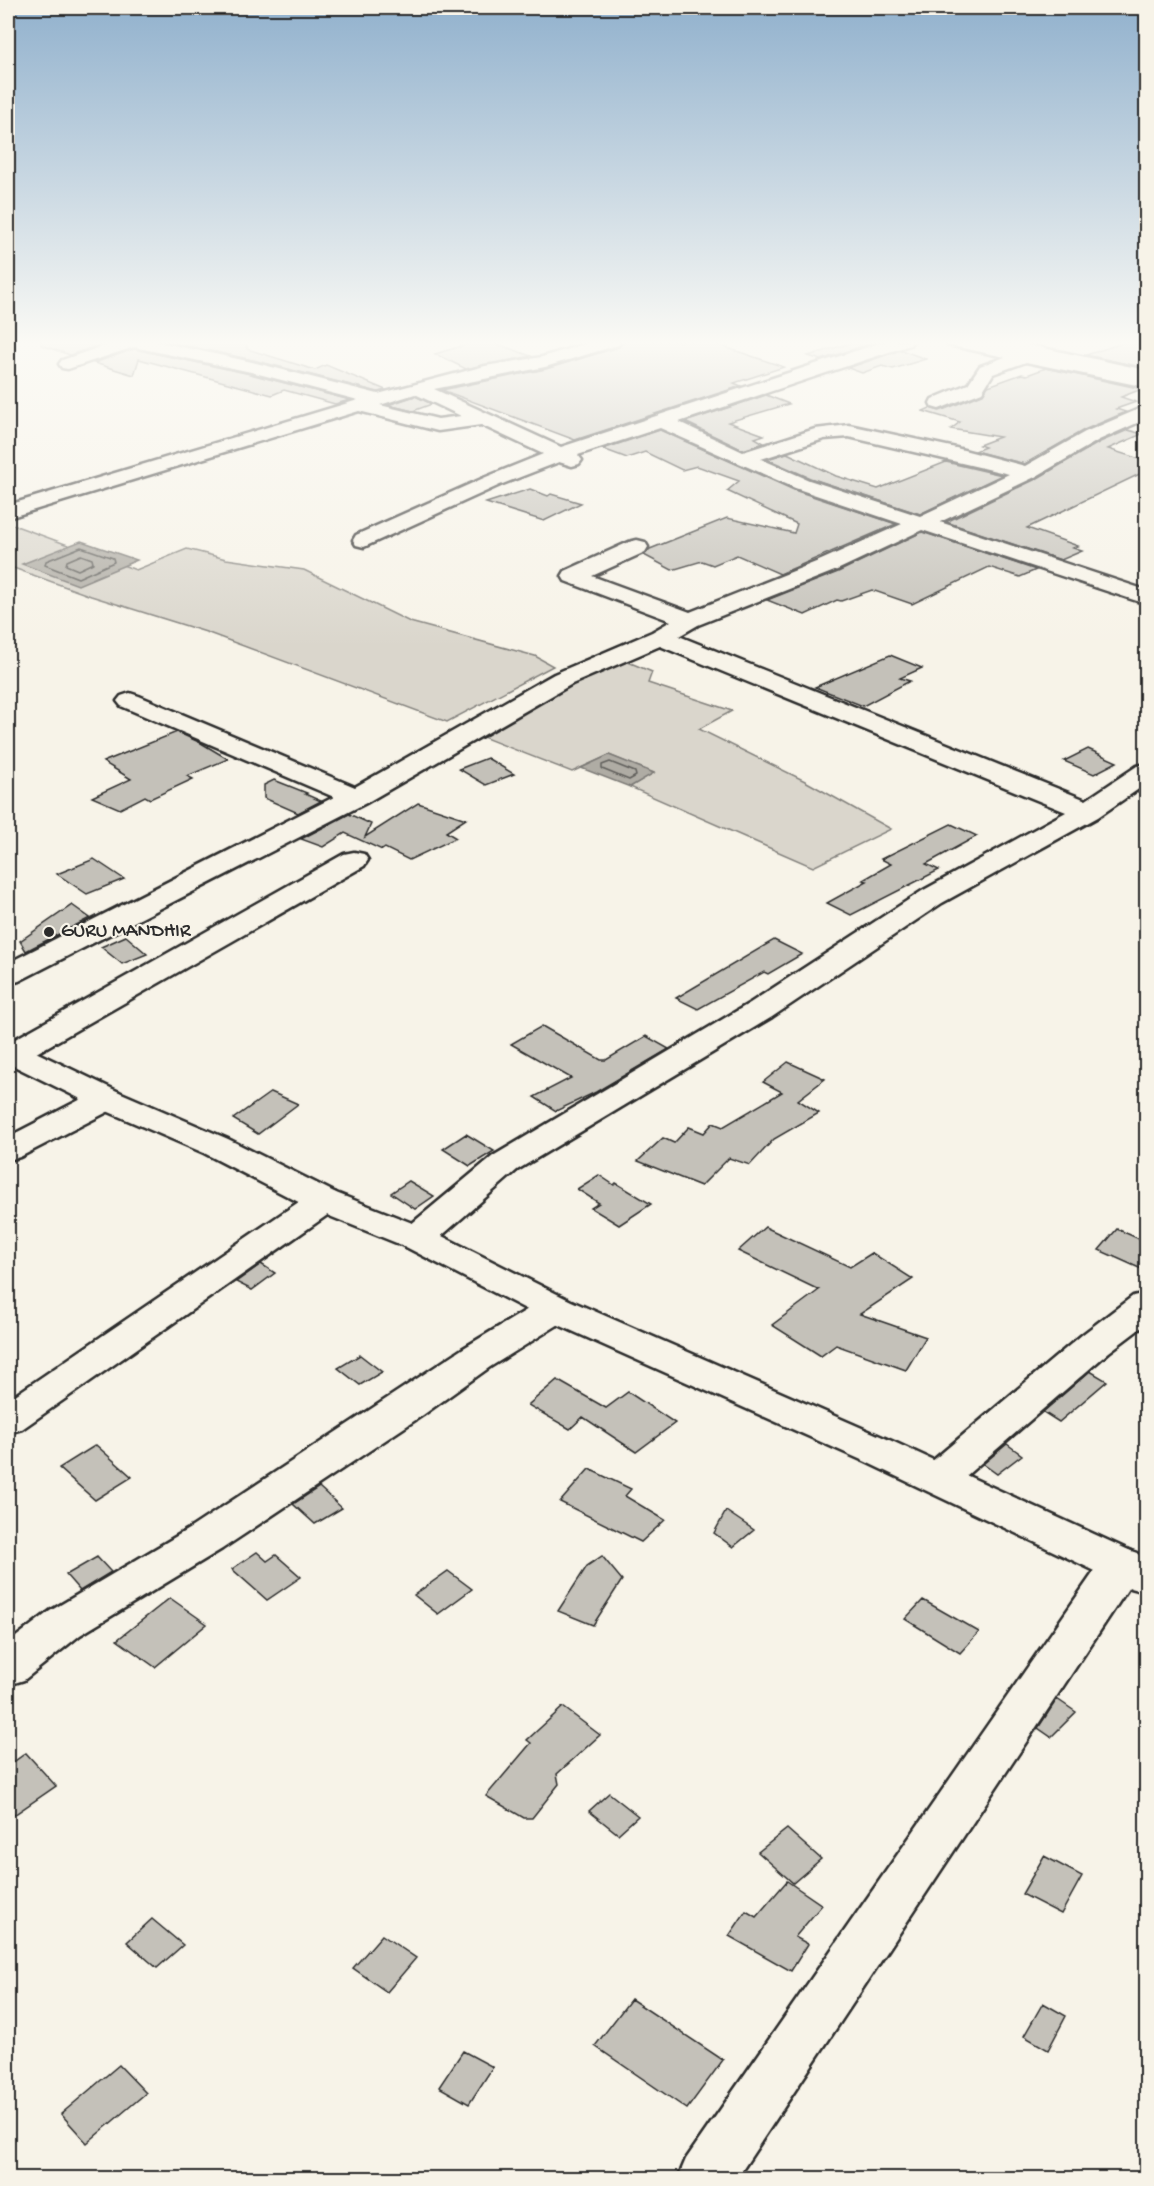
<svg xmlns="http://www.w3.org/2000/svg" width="1154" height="2186" viewBox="0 0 1154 2186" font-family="'Gochi Hand',sans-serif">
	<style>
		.green { fill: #dad6cc; stroke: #82807c; stroke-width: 1.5 }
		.water { fill: #afaca4; stroke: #7a7874; stroke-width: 1.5 }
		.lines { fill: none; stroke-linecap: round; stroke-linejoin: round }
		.shore { stroke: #605f5b; stroke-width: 1.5 }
		.building { fill: #c4c1b9; stroke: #2b2b2b; stroke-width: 1.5 }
		.minor-casing { stroke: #2b2b2b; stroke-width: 5 }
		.major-casing { stroke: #2b2b2b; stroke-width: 5 }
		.highway-casing { stroke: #2b2b2b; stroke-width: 5 }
		.minor { fill: #f7f3e8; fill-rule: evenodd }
		.major { fill: #f7f3e8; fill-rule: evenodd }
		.highway { fill: #f7f3e8; fill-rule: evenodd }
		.poi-dot { fill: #2b2b2b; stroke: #f7f3e8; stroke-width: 2 }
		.labels { text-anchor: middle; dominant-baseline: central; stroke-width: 4.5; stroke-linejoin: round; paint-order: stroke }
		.poi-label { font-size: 20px; fill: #2b2b2b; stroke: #f7f3e8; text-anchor: start }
	</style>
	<rect width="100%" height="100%" fill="#f7f3e8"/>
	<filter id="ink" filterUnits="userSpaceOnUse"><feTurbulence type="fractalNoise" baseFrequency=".0167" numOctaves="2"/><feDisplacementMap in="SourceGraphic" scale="12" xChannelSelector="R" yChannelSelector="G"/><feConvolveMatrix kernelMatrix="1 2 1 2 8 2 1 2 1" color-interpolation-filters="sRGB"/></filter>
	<g filter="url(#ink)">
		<path class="green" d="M8,523l128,47 51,-21 39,10 78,11 106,52 125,34 18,10 -106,56 -241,-90 -115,-36 -83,-30z
			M621,659l31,13 -4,11 84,28 -33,18 106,52 86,48 -78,38 -183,-80 23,-14 -44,-18 -37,17 -97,-38 80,-45z"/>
		<path class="water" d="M81,541l56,19 -59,25 -56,-21z
			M609,755l45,18 -24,14 -49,-19z"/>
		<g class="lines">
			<path class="shore" d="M81,547l32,11 1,4 -36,16 -33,-13 1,-4z
				M81,555l11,4 1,4 -15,7 -12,-5 1,-4z
				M610,762l25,10 1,4 -7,4 -27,-11v-4z"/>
		</g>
		<path class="building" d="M42,341h69l-41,14 -29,-10z
			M165,341h81l1,8 68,21 11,-5 60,25 -8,2 -125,-32z
			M478,341l25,5 28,10 -65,13 -31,-15z
			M625,341h82l77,26 -50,16 7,3 -166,54 -133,-50 104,-21 73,-22z
			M857,341l18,1 -54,18 -13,-4z
			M1128,341h18v27l-60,-13z
			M134,349l116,25 100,26 -15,4 -51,-14 -12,5 -133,-36 -5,16 -40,-12z
			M901,350l25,9 -33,10 -11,-3 -20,7 -14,-5z
			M1046,368l96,21 -21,8 15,5 -20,7 10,3 -42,18 -59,34 -50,-13 10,-4 -6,-2 21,-8 -49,-8 9,-7 -37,-11 7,-3 10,3 43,-17 5,-8 34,-12 5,1z
			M766,395l23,9 -61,18 36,13 -9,3 9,5 -21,7 -58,-28z
			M415,396l17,8 -19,7 -25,-6z
			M660,430l134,60 102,34 -116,50 -43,-19 -24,10 -11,-4 -30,9 -28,-15 6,-6 77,-31 67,15 3,-9 -70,-33 12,-10 -42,-15 -15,4 -37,-18 -18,6 -24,-9z
			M1128,430l14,4 -34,15 38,12v10l-119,57 51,18 -5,2 9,3 -21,9 -115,-38 90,-43 64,-37z
			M787,453l49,23 42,13 68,-27 56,13 -82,39 -110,-36 -43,-19z
			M530,489l18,7 3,-2 30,9 -37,18 -58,-18z
			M922,532l114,38 -16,7 -31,-10 -77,37 -40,-14 -31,11 -4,-1 -32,15 -38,-15 71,-28z
			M890,655l32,13 -22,10 10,3 -47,25 -48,-19z
			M177,732l24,11 27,16 -41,17 6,3 -43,20 -5,-3 -25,13 -28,-12 39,-18 -28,-17z
			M1088,749l29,13 -23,12 -30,-13z
			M487,758l27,16 -28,11 -27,-16z
			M274,780l33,13 -2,1 16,7 -23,12 -34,-15v-13z
			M418,803l48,16 -20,13 10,6 -47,22 -24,-12 -3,2 -37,-17 -22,14 -22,-8 48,-25 22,10 -6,13z
			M951,824l26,12 -51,28 13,6 -88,45 -24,-12 40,-22 -4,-1 28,-16 -10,-5z
			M94,859l30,20 -37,15 -30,-20z
			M72,905l18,13 -64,33 -6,-10z
			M126,936l21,18 -25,10 -21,-17z
			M774,940l28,14 -34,20 -4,-2 -66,37 -22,-11z
			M542,1026l59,34h5l40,-24 23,13 -73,43 -40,19 -22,-14 37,-19 -60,-34z
			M788,1062l37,17 -27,21 21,13 -45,26 -24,26 -21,-7 -28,28 -63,-25 25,-23 11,5 15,-16 15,6 9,-10 10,4 59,-35 -19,-10z
			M271,1092l27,12 -40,30 -25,-15z
			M466,1134l28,17 -24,15 -27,-17z
			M599,1175l15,10 2,-2 35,21 -32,21 -28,-17 8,-5 -22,-14z
			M409,1181l25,15 -19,13 -24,-16z
			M765,1227l85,40 22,-14 41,26 -53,35 66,23 -20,33 -70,-25 -15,11 -49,-31 47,-35 -81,-39z
			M1117,1229l29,13v29l-47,-21z
			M261,1264l14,9 -23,17 -16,-8z
			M360,1355l22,17 -22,13 -22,-17z
			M1090,1371l17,10 -48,41 -16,-10z
			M557,1380l49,28 22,-16 47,31 -39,29 -53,-35 -13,12 -42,-24z
			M1007,1444l15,11 -25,19 -14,-10z
			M96,1445l36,32 -37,23 -36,-32z
			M589,1469l42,20 -6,7 40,24 -24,22 -81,-40z
			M319,1487l23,21 -27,16 -22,-20z
			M726,1511l28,19 -21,17 -19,-14z
			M257,1552l10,9 9,-6 25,22 -34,23 -35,-31z
			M602,1556l20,24 -29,45 -35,-14 29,-45z
			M97,1557l14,15 -31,19 -14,-16z
			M448,1571l24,18 -34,25 -24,-19z
			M170,1598l37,26 -52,43 -38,-27z
			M923,1600l56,32 -19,21 -55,-34z
			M1057,1699l19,13 -25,25 -13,-9z
			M563,1707l37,28 -43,39 2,10 -27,34h-8l-38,-22 45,-53 -4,-3z
			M26,1753l30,33 -48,33v-53z
			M609,1793l29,23 -20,18 -29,-23z
			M787,1829l34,30 -28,24 -35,-31z
			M1044,1856l38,20 -21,38 -39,-20z
			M787,1881l35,24 -27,32 13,7 -17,27 -62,-35 17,-25 10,6z
			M152,1919l31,26 -26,23 -30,-26z
			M382,1935l34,23 -29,34 -34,-24z
			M631,1999l92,61 -36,49 -92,-63z
			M1043,2003l23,13 -18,34 -24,-14z
			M463,2051l30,16 -24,37 -30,-17z
			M119,2065l27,28 -59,50 -26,-29z"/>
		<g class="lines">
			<defs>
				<path id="minor" d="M118,341h36l98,21 126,32 107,-28 57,-9 52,-16h27l-3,4 -73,22 -111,22 127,58 325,-106h27l-3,4 -231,77 64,30 72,-23 34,-4 107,23 69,18 60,-34 61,-26v13l-47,21 -64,37 -95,45 206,68v14l-224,-74 -85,40 -139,55 -19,11 407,164 51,-34 9,-2v20l-48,33 -156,86 -170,114 -255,153 -87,76 -13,4 -13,-4 -5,-8 5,-8 89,-74 257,-153 172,-112 144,-79 -406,-166 -88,38 -206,119 -347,178 -11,3v-21l326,-166 -213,-91 -4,-5 4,-5 9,-3 9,3 216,91 199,-113 98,-42 19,-11 -106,-40 -3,-5 3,-5 64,-29 8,-2 8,2 3,5 -3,5 -53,24 98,36 131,-52 81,-36 -107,-36 -135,-60 -82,27 4,5 -3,4 -7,2 -13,-4 -59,23 -136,62 -8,-2 -3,-5 3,-5 130,-58 57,-23 -62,-29 -43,6 -79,-20 -351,107v-13l350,-105 -107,-28 -117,-25 -66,22 -6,-1 -3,-4 3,-4zM415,394l46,22 -23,3 -58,-14zM849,437l160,37 -89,42 -111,-36 -48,-21 63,-20z
					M945,341h34l167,35v11l-120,-25 -33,12 -11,18 -43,17 -7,-2 -2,-4 2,-4 36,-15 12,-18 25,-9 -57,-12z
					M354,852l10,2 4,6 -4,6 -340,194 -11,3 -5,-2v-18l336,-189z
					M107,1089l12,3 5,7 -5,7 -99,51 -12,3v-23l87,-45z
					M324,1190l12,3 6,8 -6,8 -314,220 -14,4v-33l304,-207z
					M1146,1293v31l-37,28 -157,136 -14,5 -14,-5 -6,-10 6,-10 159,-134 50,-38z
					M556,1297l13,3 6,9 -6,9 -79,49 -67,48 -201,134 -142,86 -56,45 -16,5v-42l42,-32 142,-84 270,-178 81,-49z
					M1122,1548l15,5 6,11 -6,11 -400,603h-59l8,-19 421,-606z"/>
				<path id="major" d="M8,1041l11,3 100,48 109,47 108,54 94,37 139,70 325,142 252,116v34l-15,-4 -265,-126 -323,-144 -139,-72 -92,-37 -108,-56 -109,-47 -87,-43z"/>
				<path id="highway" d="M978,341h33l135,29v11l-159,-35 -6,-1z"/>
			</defs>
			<use href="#minor" class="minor-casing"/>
			<use href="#major" class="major-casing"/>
			<use href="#highway" class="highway-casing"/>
			<use href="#minor" class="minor"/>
			<use href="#major" class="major"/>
			<use href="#highway" class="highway"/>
		</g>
	</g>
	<linearGradient id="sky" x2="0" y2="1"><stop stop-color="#91b1cd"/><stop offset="0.53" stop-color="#fbfaf5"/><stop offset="1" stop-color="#fbfaf5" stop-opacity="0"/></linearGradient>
	<rect width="1154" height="647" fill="url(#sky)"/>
	<circle class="poi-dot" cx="49" cy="932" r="6"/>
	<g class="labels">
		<g class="poi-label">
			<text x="61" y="932">GURU MANDHIR</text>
		</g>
	</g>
	<rect width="1154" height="2186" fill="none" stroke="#f7f3e8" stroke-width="30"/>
	<rect x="15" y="15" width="1124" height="2156" fill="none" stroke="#2b2b2b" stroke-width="2" filter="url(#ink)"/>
</svg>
